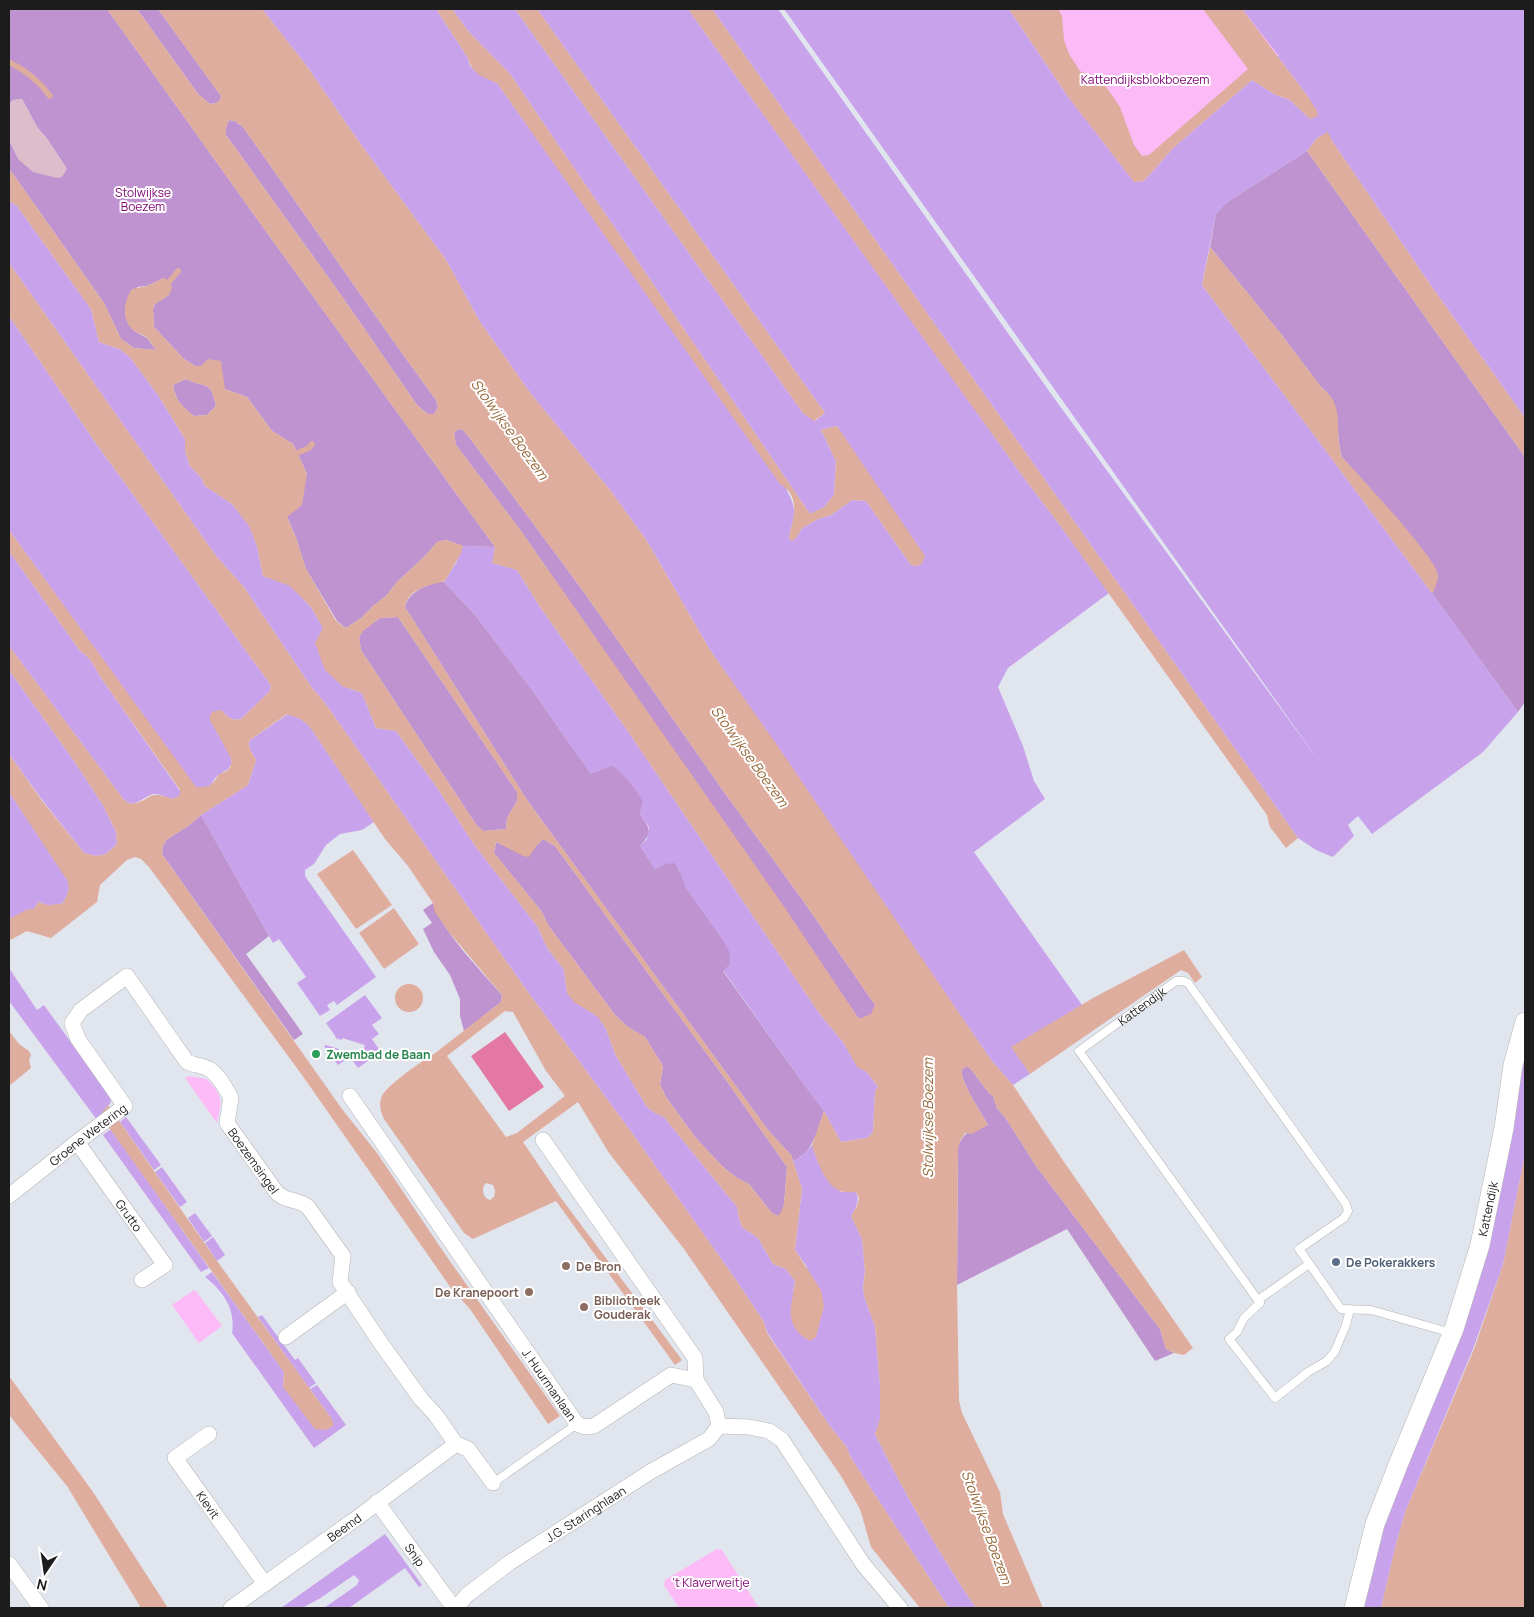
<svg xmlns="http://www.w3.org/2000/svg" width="1534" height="1617" viewBox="0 0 1534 1617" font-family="Manrope,sans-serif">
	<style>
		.grass { fill: #c8a3ec }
		.forest { fill: #be93d0 }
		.wetland { fill: #ddbdcc }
		.park { fill: #fcbaf7 }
		.pitch { fill: #e379a2 }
		.water { fill: #dfad9e; fill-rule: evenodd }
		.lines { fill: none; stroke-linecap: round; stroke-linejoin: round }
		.stream { stroke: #dfad9e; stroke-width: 5.5 }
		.canal { stroke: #dfad9e; stroke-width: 19 }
		.service-casing { stroke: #b5b5b5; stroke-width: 9 }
		.minor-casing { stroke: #b5b5b5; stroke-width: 16 }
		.tertiary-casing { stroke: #b5b5b5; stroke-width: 20 }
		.service { stroke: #fff; stroke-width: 8 }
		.minor { stroke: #fff; stroke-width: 15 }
		.tertiary { stroke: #fff; stroke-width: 19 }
		.leisure-dot { fill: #2e9e5b; stroke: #fff; stroke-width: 2 }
		.service-dot { fill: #5c6f8a; stroke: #fff; stroke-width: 2 }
		.education-dot { fill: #8d6e63; stroke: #fff; stroke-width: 2 }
		.labels { text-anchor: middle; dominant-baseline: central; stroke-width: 4; stroke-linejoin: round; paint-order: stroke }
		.park-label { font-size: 12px; fill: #7f0575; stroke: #fff }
		.street-label { font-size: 12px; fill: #1c1c1c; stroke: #fff }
		.leisure-label { font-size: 12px; font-weight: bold; fill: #27864d; stroke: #fff; text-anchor: start }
		.service-label { font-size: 12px; font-weight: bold; fill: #4e5e75; stroke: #fff; text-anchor: start }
		.education-label { font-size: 12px; font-weight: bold; fill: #785e54; stroke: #fff; text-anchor: start }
		.water-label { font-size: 14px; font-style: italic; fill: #986a3c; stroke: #fff }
	</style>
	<rect width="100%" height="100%" fill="#e1e5ee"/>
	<path class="grass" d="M262,9h174l32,49 2,8 16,12 11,5 288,404c13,23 10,26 4,50l1,3 6,-2 6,-10 16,-9 13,-4 21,-15 14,1 45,64 6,1 -80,-140 -16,4 15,31 -2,34 -10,12 -14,7 -300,-440 -42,-43 -16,-22h63l288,404 12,8 10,-8 -288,-404h151l333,465 38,50 50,69 -101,75 -10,19 25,59 11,35 11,18 -71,53 108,153 -70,42 18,27 -17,11 -22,-25 -281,-410 -63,-109 -37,-51 -79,-96 -51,-72 -34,-62 -89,-121 -51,-74z
		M712,9h66l276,389 267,366 -537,-755h225l60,89 75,83 29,-33 79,-68 22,14 16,6 20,19 -1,-21 -67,-89h283v409l-93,-131 -100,-146 -4,-8 -11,5 -10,13 -81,52 -10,11 -14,71 230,308 86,119 -35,40 -111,82 -14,-18 -10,9 6,11 -21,21 -17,-7 -18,-12z
		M9,201l8,5 74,103 8,33 20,7 10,7 29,39 27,44v12l5,15 11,12 4,8 27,18 17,21 8,21 6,30 27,9 21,22 12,21 19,58 20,7 14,35 20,3 42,58 35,54 64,83 11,23 16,21 3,23 31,23 8,13 9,25 32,53 8,6 9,4 73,90 2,12 3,8 16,11 15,26 13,5 9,12 -2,11 14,-25 -12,-17 7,-62 -9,-27 8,-4 11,-12 6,17 23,30h15c4,9 0,16 -5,24l11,23 3,32 -2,17 2,11 10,27 5,58v36l-5,14c30,60 63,118 101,174h-27l-98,-150 -5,-12 -17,-21 -62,-93 -3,-10 -28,-42 -104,-147 -107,-145 -200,-285 -13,-15 -69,-102 -27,-30 -207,-293z
		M9,316l86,126 175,242 1,4 -2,4 -28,27c-9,3 -14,-3 -20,-9l11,53c-3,7 -6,7 -12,11 -12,7 -2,15 -24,14l-4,-5 -183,-253z
		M463,546l32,1 -2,16 24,7 23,37 87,123 192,283 24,29 14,24 10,6 11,15 -3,5 -2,40 -6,6 -26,4 -17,-31 -24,-32 -77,-109v-30l-36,-51 -5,-8 -3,-12 -14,-5 -10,5 -15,-23 7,-7 2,-12 -9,-13 3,-12 -36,-35 -16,7 -59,-84 -56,-74 -32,-34 12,-19z
		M9,551l71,100c9,5 15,15 19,24l81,116v5c-9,8 -16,-3 -27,-2 -7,2 -14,9 -22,10l-7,-4 -115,-154z
		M9,670l65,91 29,44 13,27 1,12 -11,10 -10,2 -12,-3 -41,-52 -34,-47z
		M288,714l13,5 9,8 64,95 -12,8 -22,4 -14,11 -12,19 -9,6v6l71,101 -39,28 -3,-4 -7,4 3,5 -10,6 -23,-33 9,-6 -27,-38 -6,4 -72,-128 47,-30 8,-25c-3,-6 -10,-14 -6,-20z
		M9,792l59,88c3,9 -1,15 -5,23l-12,3 -13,-4 -15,28 -14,10z
		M9,968l28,42 7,-5 65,90 2,7 -14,18 -88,-119z
		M365,995l17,23 -10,7 7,9 -7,5 9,13 -23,16 -8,-11 -12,8 -14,-19 2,-1 13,4v2l22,6 4,-12 -23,-7v2l-7,-2 1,-1 -10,-14z
		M1525,1053v101l-22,111 -30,84 -67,161 -10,34 -15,64h-20l17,-65 139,-447z
		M126,1117l35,48 -7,5 -34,-48z
		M111,1129l98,139 -8,4 -98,-137z
		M162,1167l25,35 -7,5 -25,-35z
		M195,1213l17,23 -8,6 -16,-24z
		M213,1237l12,18 -8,6 -12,-18z
		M212,1272l72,100 -1,15 48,31 -21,-29 7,-4 29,40 -32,23 -82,-115c4,-24 -9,-42 -27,-56z
		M262,1315l33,45 3,-2 18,25 -7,5 -51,-71z
		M385,1534l37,51 -3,2 -14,-19 -56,40h-25l33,-23 2,-5 -5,-5 -35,24 -17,9h-21z"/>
	<path class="forest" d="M9,9h98l168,235 220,303 -32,-1 -17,-6 -9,2 -11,13 -29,27 -11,14 -13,10 -12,12 -15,10 -9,-7 -31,-52 -10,-31 -9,-22 20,-42 -14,-30 -21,-13 -25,-34 -22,-8 -24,-23h-6l-11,-7 -30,-32 -1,-18 2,-5 14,-9 -5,-17 -17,8 -10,1 -3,44 13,7 9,12 -22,-2 -13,-9 -17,-36 -91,-129 -4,-4v-30l10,20 48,9 -19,-29 -11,-13 -15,-28 -9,1 -4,4z
		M137,9h21l63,87 -1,4 -3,3 -7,1 -12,-10z
		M229,120l6,1 8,6c65,91 127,183 193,273l2,7 -4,7h-6l-11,-9 -76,-110 -115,-160v-8z
		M1307,151l218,306v245l-7,10 -86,-119 3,-5 -27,-56 -66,-75c-8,-24 2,-53 -21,-70l-40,-53 -71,-87 6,-33 10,-11z
		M186,379c21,10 24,0 30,27l-9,9 -13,1c-12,-10 -18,-14 -21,-31z
		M462,429l7,8 112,151 141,201 82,113 71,103 -3,9 -13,5 -338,-488 -65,-86 -2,-12 3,-3z
		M435,582h9l32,34 56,74 59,84 16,-7 6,-1c12,10 23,22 30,36l-3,12c10,15 13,18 0,32l15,23 10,-5 9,-1c7,7 8,17 13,26l36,51 6,11 1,13 -7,7 77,108 24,32c-6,18 -11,42 -31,50l-2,-6 -23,-25 -241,-330 -122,-193c3,-14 18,-20 30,-25z
		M398,617l119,175v9l-10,17 -1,11 -23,2 -6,-5 -116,-176 -2,-12 3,-7 18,-13z
		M201,815l68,121 -23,18 57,80 -9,6 -132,-186 1,-8 3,-6 22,-14z
		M543,839l12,7 171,234 61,87 -3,38 -3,9 -4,2 -6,-4 -22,-28 -12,-6 -15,-12 -27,-29 -29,-40 -6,-13 3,-18 -18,-29 -17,-10 -13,-12 -67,-90 -6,-13 -48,-59 2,-11 6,3h35z
		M433,903c8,27 50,70 69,92l-1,7 -37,29 -4,-15v-17l-10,-24 -16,-23 -11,-23 9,-6 -9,-13z
		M966,1066l4,2 19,25 4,3 4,12 10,12 29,46 124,163 6,20 8,4 -19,8 -88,-132 -110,56 1,-137c5,-18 14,-17 30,-23 -6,-11 -26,-41 -26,-52 -1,-4 1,-4 4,-7z"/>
	<path class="wetland" d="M22,99l15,28 11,13 19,29 -5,8 -5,1 -24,-6 -14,-12 -10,-20v-36l4,-4z"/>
	<path class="park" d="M1009,9h233l37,47 -106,92 -29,33 -10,1 -65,-84z
		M189,1076l18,3c17,19 15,20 10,44l-32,-45z
		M194,1290l2,1 26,35 -23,17 -27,-38z
		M717,1549l5,1 37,58h-80l-15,-23 1,-5z"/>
	<path class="pitch" d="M505,1032l39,55 -35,24 -38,-55z"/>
	<path class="water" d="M107,9h30l61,85 12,10c6,-1 10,-1 11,-8l-63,-87h104l44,56 51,74 89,121 34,62 51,72 79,96 37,51 63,109 67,95 214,315 22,25 49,74 131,189 -9,7 -10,-2 -8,-4 -6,-20 -124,-163 -29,-46 -10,-12 -4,-12 -4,-3 -19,-25 -4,-1c-3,2 -5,2 -4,6 0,11 20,41 26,52l-16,9 -7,-1 -5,8 -2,7 -1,137 2,115 3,13 38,79 3,22 40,94h-67c-38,-56 -71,-114 -101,-174l5,-15v-34l-5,-59 -10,-27 -2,-11 2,-17 -3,-32 -11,-23 6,-10 2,-8 -3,-6c-5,0 -12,1 -16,-1 -16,-7 -23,-31 -28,-46l12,-34 17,31 26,-4 6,-6 2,-41 3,-4 -11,-15 -10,-5 -14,-25 -24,-29 -192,-283 -87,-123 -23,-37 -25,-7 3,-16 -220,-303zM229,120l6,1 8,6c65,91 127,183 193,273l2,7 -4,7h-6l-11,-9 -76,-110 -115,-160v-8zM462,429l7,8 112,151 141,201 82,113 71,103 -4,9 -12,5 -74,-111 -264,-377 -65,-86 -2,-12 3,-3z
		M436,9h16l16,22 42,43 300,440 14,-7 10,-12 2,-34 -15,-31 16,-4 88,130 -3,8 -6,2 -5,-1 -45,-64 -14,-1 -21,15 -13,4 -16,9 -6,10 -4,3 -2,-1 -1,-3c5,-19 12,-41 -9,-53l-283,-401c-14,-6 -25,-9 -29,-25z
		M515,9h22l288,404 -11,8 -11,-8z
		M688,9h24l586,829 -12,10 -16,-21 -3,-12 -208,-291 -38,-50 -52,-72z
		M1009,9h49l4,7 2,24 5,14 11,17 16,8 11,9 13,19 14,38 8,11 7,-1 99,-86 -45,-60h39l67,89 8,13 1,5 -8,3 -20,-19 -16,-6 -22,-14 -79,68 -29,33 -10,1 -65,-84z
		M1328,132l4,9 100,146 93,131v39l-218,-306 10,-13z
		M9,170l4,4 91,129 17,36 13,9 22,2c-3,-4 -6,-10 -10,-13 -4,-3 -10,-4 -14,-8 -11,-11 -8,-29 0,-40l15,-3 17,-8 6,3 2,7 -3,7 -15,10 -1,4 1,18 30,32 11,7h6l7,-7 13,2 4,28 22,8 25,34 21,13 14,30 -5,31 -15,12 9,21 10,31 30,52 10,7 15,-10 12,-12 13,-10 11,-14 29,-27 11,-13 9,-2 17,6 -2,7 -16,28c-14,4 -37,7 -40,26l122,193 241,330 23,25 11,33 -7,62 26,40 3,16 -8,31 -6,4c-28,-16 -18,-34 -15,-60l-9,-12 -13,-5 -15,-26 -16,-11 -3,-8 -2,-12 -73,-90 -9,-4 -8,-6 -32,-53 -9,-25 -8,-12 -24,-15 -7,-9 -3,-23 -16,-21 -11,-23 -64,-83 -35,-54 -42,-58 -20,-3 -14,-35 -20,-7 -17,-16 -10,-27 8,-15 -12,-21 -21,-21 -27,-10 -6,-30 -8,-20 -17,-22 -27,-18 -4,-8 -11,-12 -5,-15v-12l-27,-44 -29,-39 -10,-7 -20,-7 -8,-33 -74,-103 -8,-5zM186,379c21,10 24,0 30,27l-9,9 -13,1c-11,-9 -19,-15 -21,-31zM398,617l119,175v9l-10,17 -1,11 -22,2 -7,-5 -116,-176 -2,-12 4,-7 17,-13zM543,839l12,7 171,234 61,87 -3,38 -4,9 -3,2 -6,-4 -22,-28 -12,-6 -15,-12 -27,-29 -29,-40 -6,-13 3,-18 -18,-29 -17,-10 -13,-12 -67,-90 -6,-13 -48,-59 2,-11 27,14 6,1 8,-12z
		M1210,247l71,87 40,53c26,19 12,44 21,70 16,18 94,100 96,118 0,6 -3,14 -6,18l-230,-308z
		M9,263l207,293 27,30 69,102 13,15 200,285 107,145 104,147 28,42 3,11 62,92 17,21 5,12 98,150h-29l-49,-61 -11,-38 -19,-33 -157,-227 -75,-96 -31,-51 -55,40 38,56 121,162 -7,5 -119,-164 -83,38 -9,-6 -80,-114c-3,-7 -6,-15 -2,-23 4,-10 41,-36 52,-42l67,-52 1,-7 -54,-64 -13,-19 -2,-9 -25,-37 -23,-27 -75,-112 -9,-8 -14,-5 -37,26c-4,6 3,14 6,20l-8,25 -47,30 -13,11 -22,14 -3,6 -1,8 180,255 35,44 70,104 113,159 -12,8 -78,-115 -19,-21 -149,-213 -153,-208 -8,-8 -6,-2 -8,3 -27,25 -3,17 -46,36 -28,-8 15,-28 13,4 12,-3c4,-8 8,-14 4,-23l-58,-88v-38l34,48 41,51 12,3 10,-2 11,-10 -1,-12 -13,-27 -29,-44 -65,-91v-24l115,154 7,4c23,-4 14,-15 42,-5l7,-4v-5l-81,-115c-4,-9 -10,-19 -19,-24l-71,-100v-21l187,257c14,1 16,-2 23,-13 8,-2 14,-6 12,-16l-21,-38v-4l2,-4 9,-2c6,6 11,12 20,9l28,-27 2,-4 -1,-4 -175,-242 -86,-126zM505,1011l8,1 33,59 19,25 -48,37 -11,4 -59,-81zM486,1183l7,2 2,6 -1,6 -4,3c-7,-2 -8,-9 -6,-15z
		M353,850l39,55 -36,24 -39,-55z
		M394,908l25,36 -35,25 -25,-36z
		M1184,950l18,27 -7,6 -7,-10 -7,-3 -151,104 -19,-27 82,-49z
		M395 998a14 14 0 1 1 28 0a14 14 0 1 1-28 0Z
		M9,1031l10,13 10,7 2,4 -2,5 2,8 -22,18z
		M108,1105l109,156 114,157 2,4v4c-6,5 -10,4 -18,3l-32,-42 1,-15 -184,-257z
		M1525,1154v454h-144l15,-64 10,-34 68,-161 29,-84z
		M9,1376l84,116 75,116h-27l-74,-122 -58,-71z"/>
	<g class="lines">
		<path class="stream" d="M9,62c16,8 30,19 41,34
			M170,281l8,-10
			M297,453l12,-5 3,-4"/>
		<path class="canal" d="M9,930l20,-11 25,-5"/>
		<defs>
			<g id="service">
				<path d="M1258,1300l51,-36"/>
				<path id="s1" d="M1350,1309l-4,16 -11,26 -8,10 -19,11 -33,26 -46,-59 8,-7 7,-14 16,-15 -181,-252 97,-70h7l5,2 158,221 2,7 -4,7 -45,31 42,60 30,1 81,23"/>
				<path d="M493,1483l84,-59"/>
			</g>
			<g id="minor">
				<path id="s2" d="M350,1096l227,328 8,3 9,-1 77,-51 25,5"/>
				<path d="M543,1140l152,218 1,22"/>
				<path id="s3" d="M77,1142l88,123 -23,15"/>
				<path id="s4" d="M9,1196l68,-54 48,-36 -47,-67 -6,-16 9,-13 46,-34 60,86c7,3 16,4 22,7 10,6 17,20 22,29l-4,25 50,70c9,9 22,6 31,14l35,49 -3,26 40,60 41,57 14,15 21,30 12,5 25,34"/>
				<path d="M286,1337l62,-45"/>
				<path d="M696,1380l20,32 3,14"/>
				<path id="s5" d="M209,1434l-34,24 90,126"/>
				<path id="s6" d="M377,1502l77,106"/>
				<path d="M9,1564l32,44"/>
				<path id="s7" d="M231,1608l130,-93 95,-71"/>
				<path id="s8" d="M456,1608l11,-13 42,-32 141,-91 59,-33 10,-13 30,1 20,4 13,9 81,124 37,44"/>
			</g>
			<g id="tertiary">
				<path id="s9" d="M1354,1608l21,-84 23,-59 56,-136 26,-84 24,-117 9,-63 12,-43"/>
			</g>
		</defs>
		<use href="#service" class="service-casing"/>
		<use href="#minor" class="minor-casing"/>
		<use href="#tertiary" class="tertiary-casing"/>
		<use href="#service" class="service"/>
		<use href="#minor" class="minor"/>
		<use href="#tertiary" class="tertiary"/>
	</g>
	<circle class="leisure-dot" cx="316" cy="1054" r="5"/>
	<circle class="service-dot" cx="1336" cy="1262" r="5"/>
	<g class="education-dot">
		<circle cx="566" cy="1266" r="5"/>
		<circle cx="529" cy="1292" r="5"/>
		<circle cx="584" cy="1307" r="5"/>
	</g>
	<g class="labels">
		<g class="park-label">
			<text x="1145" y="79">Kattendijksblokboezem</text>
			<text x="143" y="192">Stolwijkse<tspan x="143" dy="14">Boezem</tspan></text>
			<text x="711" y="1582">'t Klaverweitje</text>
		</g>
		<g class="street-label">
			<text stroke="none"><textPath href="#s1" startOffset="632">Kattendijk</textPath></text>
			<text stroke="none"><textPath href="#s4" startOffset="100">Groene Wetering</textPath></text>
			<text stroke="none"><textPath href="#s4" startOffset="555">Boezemsingel</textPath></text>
			<text stroke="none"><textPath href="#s9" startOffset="422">Kattendijk</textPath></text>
			<text stroke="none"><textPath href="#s3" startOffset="90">Grutto</textPath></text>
			<text stroke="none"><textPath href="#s2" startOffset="351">J. Huurmanlaan</textPath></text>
			<text stroke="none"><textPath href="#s5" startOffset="99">Kievit</textPath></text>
			<text stroke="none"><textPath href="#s8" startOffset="161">J.G. Staringhlaan</textPath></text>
			<text stroke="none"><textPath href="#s7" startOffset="139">Beemd</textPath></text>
			<text stroke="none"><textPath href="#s6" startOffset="65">Snip</textPath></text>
		</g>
		<g class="leisure-label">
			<text x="326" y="1054">Zwembad de Baan</text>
		</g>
		<g class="service-label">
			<text x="1346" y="1262">De Pokerakkers</text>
		</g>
		<g class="education-label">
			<text x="576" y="1266">De Bron</text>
			<text x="519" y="1292" text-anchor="end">De Kranepoort</text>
			<text x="594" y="1300">Bibliotheek<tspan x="594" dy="14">Gouderak</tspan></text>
		</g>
		<g class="water-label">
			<text transform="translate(510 429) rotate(54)">Stolwijkse Boezem</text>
			<text transform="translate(750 756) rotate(54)">Stolwijkse Boezem</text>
			<text transform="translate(927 1118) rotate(-90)">Stolwijkse Boezem</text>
			<text transform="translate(987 1527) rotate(70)">Stolwijkse Boezem</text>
		</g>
	</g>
	<rect width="1534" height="1617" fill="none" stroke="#1c1c1c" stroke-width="20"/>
	<g transform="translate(45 1572) rotate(193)" stroke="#ffffff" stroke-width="4" paint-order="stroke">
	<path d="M0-4L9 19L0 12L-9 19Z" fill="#1c1c1c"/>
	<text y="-8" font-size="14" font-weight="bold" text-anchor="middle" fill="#1c1c1c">N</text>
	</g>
</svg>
